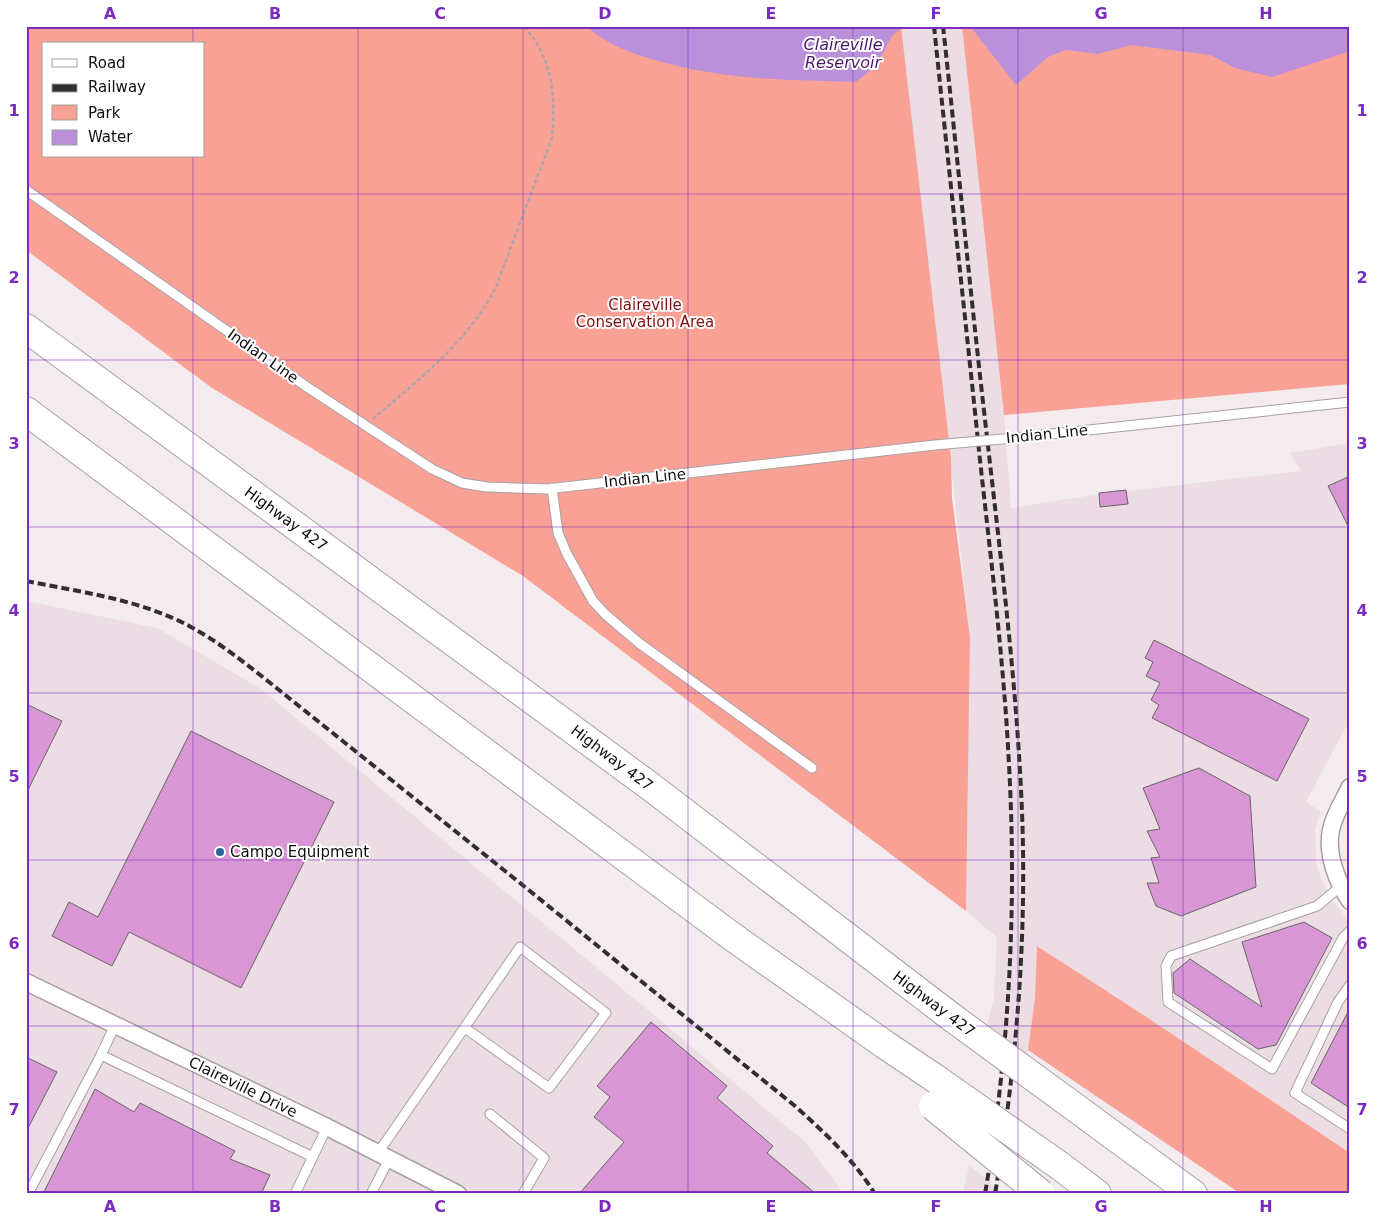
<svg xmlns="http://www.w3.org/2000/svg" width="1376" height="1220" viewBox="0 0 1376 1220" font-family="'DejaVu Sans',sans-serif">
	<style>
		.built { fill: #ecdce3 }
		.green { fill: #faa196; fill-rule: evenodd }
		.water { fill: #b990d9 }
		.building { fill: #d896d4; stroke: #6b666a }
		.lines { fill: none; stroke-linecap: round; stroke-linejoin: round }
		.service-casing { stroke: #a8a0a4; stroke-width: 11 }
		.minor-casing { stroke: #a8a0a4; stroke-width: 19 }
		.motorway-casing { stroke: #a8a0a4; stroke-width: 30 }
		.path { stroke: #aca4a8; stroke-width: 2.5; stroke-dasharray: 4 2.5; stroke-linecap: butt }
		.service { stroke: #fff; stroke-width: 9 }
		.minor { stroke: #fff; stroke-width: 16 }
		.motorway { stroke: #fff; stroke-width: 28 }
		.rail { stroke: #322e30; stroke-width: 4; stroke-dasharray: 8 4; stroke-linecap: butt }
		.service-bridge-casing { stroke: #a8a0a4; stroke-width: 11; stroke-linecap: butt }
		.motorway-bridge-casing { stroke: #a8a0a4; stroke-width: 30; stroke-linecap: butt }
		.service-bridge { stroke: #fff; stroke-width: 9 }
		.motorway-bridge { stroke: #fff; stroke-width: 28 }
		.grid { fill: none; stroke: #7b2cbf; stroke-width: 1; stroke-opacity: 0.55 }
		.poi-dot { fill: #2a619a; stroke: #fff; stroke-width: 2 }
		.labels { text-anchor: middle; dominant-baseline: central; stroke-width: 4; stroke-linejoin: round; paint-order: stroke }
		.park-label { font-size: 15px; fill: #7d0f11; stroke: #fff }
		.street-label { font-size: 15px; fill: #110e10; stroke: #fff }
		.poi-label { font-size: 15px; fill: #110e10; stroke: #fff; text-anchor: start }
		.water-label { font-size: 16px; font-style: italic; fill: #4d176d; stroke: #fff }
		.neatline { fill: none; stroke: #7b2cbf; stroke-width: 2 }
		.grid-label { font-size: 16px; text-anchor: middle; font-weight: bold; fill: #7b2cbf }
	</style>
	<rect width="100%" height="100%" fill="#f4ebef"/>
	<path class="built" d="M904,26h58l42,389 7,93 82,-13 208,-24 -11,-18 60,-10v276l-44,83 15,10 -6,17 1,33 5,16 14,26 15,18v231l-312,-207 -3,52 -12,90 -45,-33 16,-56 3,-62 -31,-26 4,-274 -25,-227 -44,-381z
		M26,601l131,27 104,61 394,327 151,127 38,51h-818z
		M969,1165l34,29h-40z"/>
	<path class="green" d="M26,26h875l50,432 1,40 18,139 -4,274 -443,-335 -311,-188 -186,-138zM44,44h160v112h-160z
		M962,26h388v358l-346,31z
		M1037,946l111,72 202,135v41h-109l-213,-144 7,-52z"/>
	<path class="water" d="M586,26h318l-12,10 -16,30 -20,16c-66,-2 -129,-2 -194,-20 -27,-7 -55,-17 -76,-36z
		M970,26h380v25l-78,26 -37,-9 -25,-13 -79,-10 -33,9 -32,-4 -18,7 -32,28z"/>
	<path class="building" d="M1350,476v54l-22,-44z
		M1126,490l2,14 -28,3 -1,-14z
		M1154,640l155,79 -32,62 -125,-63 7,-13 -8,-5 9,-17 -14,-7 7,-14 -8,-4z
		M26,704l36,17 -36,73z
		M191,731l143,71 -93,186 -112,-56 -17,34 -60,-30 17,-34 29,15z
		M1199,768l51,28 6,91 -75,29 -25,-10 -9,-23h12l-8,-25 9,-1 -13,-26 13,-2 -17,-41z
		M1304,922l28,16 -56,107 -18,4 -84,-56 -1,-20 17,-14 72,48 -20,-65z
		M1350,1008v100l-39,-25z
		M651,1022l76,64 -10,12 56,48 -6,7 49,41h-237l45,-52 -30,-25 16,-20 -13,-11z
		M26,1057l31,15 -31,60z
		M95,1089l39,23 6,-9 95,48 -5,8 40,16 -9,19h-218z"/>
	<g class="lines">
		<defs>
			<path id="service" d="M26,190l281,197 125,82 30,14 25,4 60,2 388,-44
				M1014,438l336,-36
				M552,488l6,45 9,21 26,47 13,14 33,28 173,125
				M1341,886l-24,20 -146,50 -5,10 2,36 104,67 71,-131 7,-7
				M1350,985l-12,17 -43,91 55,36
				M115,1025l-14,30 212,102
				M490,1114l54,44 -21,36
				M378,1153l142,-206 86,66 -57,75 -84,-60
				M28,1194l73,-139
				M295,1194l32,-67
				M371,1194l18,-35"/>
			<path id="minor" d="M1350,787c-7,14 -16,28 -19,43 -5,24 6,52 19,71
				M26,982l301,145 131,67"/>
			<path id="motorway" d="M26,328l625,459 303,232
				M26,411l704,524 154,109 52,35
				M1065,1100l128,94
				M1060,1166l37,28"/>
		</defs>
		<use href="#service" class="service-casing"/>
		<use href="#minor" class="minor-casing"/>
		<use href="#motorway" class="motorway-casing"/>
		<path class="path" d="M373,419c46,-40 95,-77 123,-132l56,-149c4,-41 1,-81 -29,-112"/>
		<use href="#service" class="service"/>
		<use href="#minor" class="minor"/>
		<use href="#motorway" class="motorway"/>
		<path class="rail" d="M934,26c15,145 31,289 46,434 11,101 24,203 29,305 8,143 0,288 -24,429
			M943,26c15,137 28,274 44,411 14,124 30,249 35,375 5,128 -6,256 -27,382
			M26,581c50,10 102,17 149,38 33,15 61,37 89,59l261,209 270,219c30,27 59,54 80,88"/>
		<defs>
			<path id="service-bridge" d="M935,445l79,-7"/>
			<path id="motorway-bridge" d="M954,1019l111,81
				M936,1079l124,87
				M933,1106l108,88"/>
		</defs>
		<use href="#service-bridge" class="service-bridge-casing"/>
		<use href="#motorway-bridge" class="motorway-bridge-casing"/>
		<use href="#service-bridge" class="service-bridge"/>
		<use href="#motorway-bridge" class="motorway-bridge"/>
	</g>
	<path class="grid" d="M193,26v18M358,26v1168M523,26v1168M688,26v1168M853,26v1168M1018,26v1168M1183,26v1168M193,156v1038M26,194h1324M26,360h1324M26,527h1324M26,693h1324M26,860h1324M26,1026h1324"/>
	<circle class="poi-dot" cx="220" cy="852" r="5"/>
	<g class="labels">
		<g class="park-label">
			<text x="645" y="305">Claireville<tspan x="645" dy="17">Conservation Area</tspan></text>
		</g>
		<g class="street-label">
			<text transform="translate(263 356) rotate(35)">Indian Line</text>
			<text transform="translate(1047 434) rotate(-6)">Indian Line</text>
			<text transform="translate(645 478) rotate(-6)">Indian Line</text>
			<text transform="translate(286 519) rotate(36)">Highway 427</text>
			<text transform="translate(612 758) rotate(37)">Highway 427</text>
			<text transform="translate(934 1004) rotate(37)">Highway 427</text>
			<text transform="translate(243 1087) rotate(26)">Claireville Drive</text>
		</g>
		<g class="poi-label">
			<text x="230" y="852">Campo Equipment</text>
		</g>
		<g class="water-label">
			<text x="843" y="44">Claireville<tspan x="843" dy="18">Reservoir</tspan></text>
		</g>
	</g>
	<rect width="1376" height="1220" fill="none" stroke="#ffffff" stroke-width="55"/>
	<rect x="42" y="42" width="162" height="115" fill="#ffffff" stroke="#a09f9f"/>
	<rect x="52" y="59" width="25" height="8" fill="#ffffff" stroke="#a09f9f"/>
	<text x="88" y="68" font-size="15" fill="#110e10">Road</text>
	<rect x="52" y="84" width="25" height="8" fill="#322e30" stroke="#a09f9f"/>
	<text x="88" y="92" font-size="15" fill="#110e10">Railway</text>
	<rect x="52" y="105" width="25" height="15" fill="#faa196" stroke="#a09f9f"/>
	<text x="88" y="118" font-size="15" fill="#110e10">Park</text>
	<rect x="52" y="130" width="25" height="15" fill="#b990d9" stroke="#a09f9f"/>
	<text x="88" y="142" font-size="15" fill="#110e10">Water</text>
	<rect x="28" y="28" width="1320" height="1164" class="neatline"/>
	<g class="grid-label">
		<text x="110" y="19">A</text>
		<text x="275" y="19">B</text>
		<text x="440" y="19">C</text>
		<text x="605" y="19">D</text>
		<text x="771" y="19">E</text>
		<text x="936" y="19">F</text>
		<text x="1101" y="19">G</text>
		<text x="1266" y="19">H</text>
		<text x="14" y="116">1</text>
		<text x="1362" y="116">1</text>
		<text x="14" y="283">2</text>
		<text x="1362" y="283">2</text>
		<text x="14" y="449">3</text>
		<text x="1362" y="449">3</text>
		<text x="14" y="616">4</text>
		<text x="1362" y="616">4</text>
		<text x="14" y="782">5</text>
		<text x="1362" y="782">5</text>
		<text x="14" y="949">6</text>
		<text x="1362" y="949">6</text>
		<text x="14" y="1115">7</text>
		<text x="1362" y="1115">7</text>
		<text x="110" y="1212">A</text>
		<text x="275" y="1212">B</text>
		<text x="440" y="1212">C</text>
		<text x="605" y="1212">D</text>
		<text x="771" y="1212">E</text>
		<text x="936" y="1212">F</text>
		<text x="1101" y="1212">G</text>
		<text x="1266" y="1212">H</text>
	</g>
</svg>
